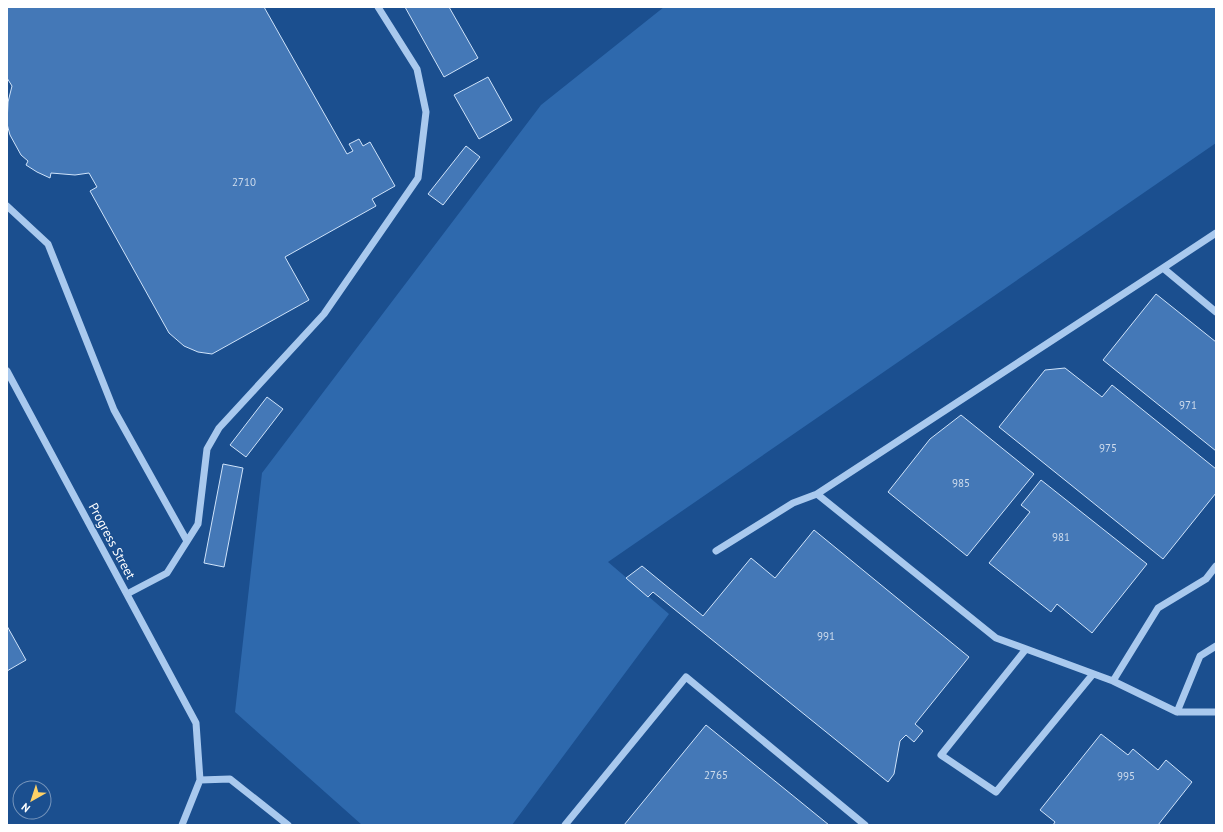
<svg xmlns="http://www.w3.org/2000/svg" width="1223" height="832" viewBox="0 0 1223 832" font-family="'PT Sans',sans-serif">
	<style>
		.green { fill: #2e69ad }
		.building { fill: #4478b7; stroke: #cfe3fa }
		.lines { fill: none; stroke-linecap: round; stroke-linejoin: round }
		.minor { stroke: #a9c9ee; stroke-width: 7 }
		.labels { text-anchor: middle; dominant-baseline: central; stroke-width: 3.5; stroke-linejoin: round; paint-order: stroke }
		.number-label { font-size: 11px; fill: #d0dded }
		.street-label { font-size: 13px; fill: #fff; stroke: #1b4f8f }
	</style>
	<rect width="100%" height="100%" fill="#1b4f8f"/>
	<path class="green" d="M664,7h552v136l-608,419 61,52 -157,211h-150l-127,-113 27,-239 279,-368z"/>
	<path class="building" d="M7,7h257l83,147 6,-3 -4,-7 10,-5 4,7 7,-4 25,44 -23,13 4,7 -91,51 24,43 -97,54 -14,-2 -14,-6 -15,-13 -79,-142 7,-4 -8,-14 -14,2 -24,-2 -1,5 -13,-6 -11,-7 2,-4 -7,-6 -11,-20 -3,-11 1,-22 4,-16 -5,-8z
		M405,7h44l29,51 -34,19z
		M488,77l24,43 -33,19 -25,-44z
		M466,146l14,11 -37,48 -15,-11z
		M1156,294l60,48v109l-113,-91z
		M1065,368l37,29 10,-12 104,84v24l-53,66 -164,-132 46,-57z
		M267,397l16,12 -37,48 -16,-12z
		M961,415l73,59 -67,82 -79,-64 42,-53z
		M223,464l20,4 -19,99 -20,-4z
		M1041,480l106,84 -55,69 -35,-29 -6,8 -62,-49 41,-51 -9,-7z
		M814,530l155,127 -54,67 8,7 -9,11 -8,-7 -6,6 -6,33 -6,8 -235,-190 -5,5 -22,-19 16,-12 61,50 48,-58 24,20z
		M7,626l19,34 -19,11z
		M706,725l123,100h-205z
		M1101,734l27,21 5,-6 25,21 8,-10 26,22 -34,43h-105l2,-3 -15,-12z"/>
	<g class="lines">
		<path class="minor" d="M7,206l41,38 66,166 73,131
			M1163,268l53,-35
			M1216,312l-53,-44 -346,226 179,144 117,43 64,31 23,-56 16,-10
			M7,371l189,352 4,57 -18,45
			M716,551l77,-48 24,-9
			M127,594l40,-21 31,-49 9,-75 12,-21 105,-114 94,-136 8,-66 -9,-43 -39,-62
			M1026,649l-85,106 55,37 97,-118
			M1113,681l45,-73 48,-29 10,-13
			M1177,712h39
			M200,780l30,-1 58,46
			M565,825l121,-148 179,148"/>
	</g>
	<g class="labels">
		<g class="number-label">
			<text x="244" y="182">2710</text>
			<text x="1188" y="405">971</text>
			<text x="1108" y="448">975</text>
			<text x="961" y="483">985</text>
			<text x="1061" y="537">981</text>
			<text x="826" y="636">991</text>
			<text x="716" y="775">2765</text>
			<text x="1126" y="776">995</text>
		</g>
		<g class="street-label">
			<text transform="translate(112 541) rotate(62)">Progress Street</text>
		</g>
	</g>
	<rect width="1223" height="832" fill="none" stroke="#ffffff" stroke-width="16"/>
	<g transform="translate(32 800) rotate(219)"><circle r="19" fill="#1b4f8f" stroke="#7695bc"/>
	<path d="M0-3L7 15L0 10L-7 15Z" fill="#ffd166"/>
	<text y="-6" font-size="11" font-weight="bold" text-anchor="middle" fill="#ffffff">N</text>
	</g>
</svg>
